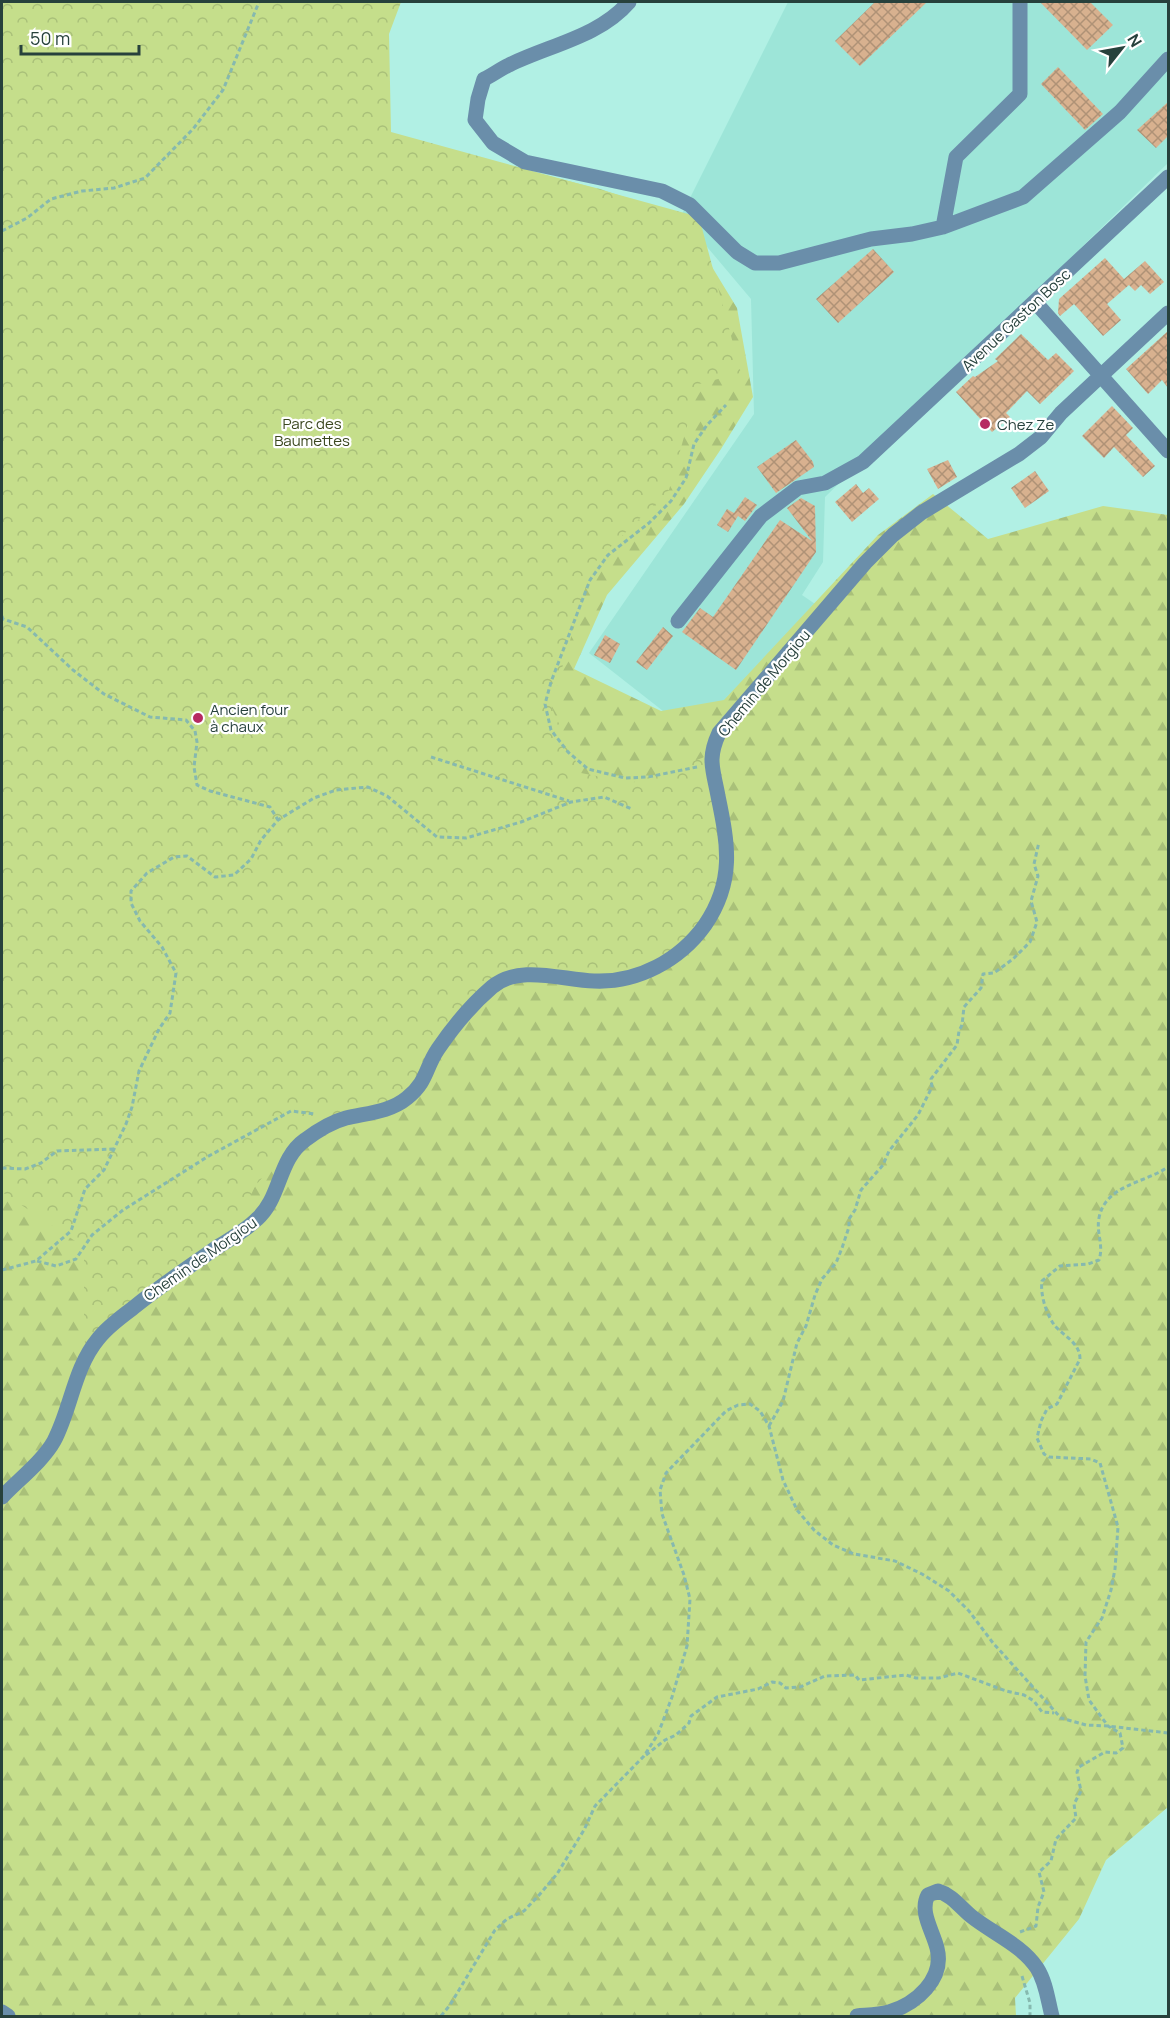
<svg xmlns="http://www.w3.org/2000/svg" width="1170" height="2018" viewBox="0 0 1170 2018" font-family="Manrope,sans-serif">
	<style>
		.built { fill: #9de5d8 }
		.forest { fill: url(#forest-firs) }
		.park { fill: url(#park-crowns) }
		.building { fill: url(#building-cross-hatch) }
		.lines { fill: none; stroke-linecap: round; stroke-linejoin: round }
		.path { stroke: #86b9af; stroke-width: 3; stroke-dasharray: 4.5 3; stroke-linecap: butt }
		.minor { stroke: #6a8eaa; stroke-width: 15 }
		.poi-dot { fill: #b62a61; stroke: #fff; stroke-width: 2 }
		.labels { text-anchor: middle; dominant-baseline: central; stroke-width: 4.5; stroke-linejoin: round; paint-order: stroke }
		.street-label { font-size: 15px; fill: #27413c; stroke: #fff }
		.park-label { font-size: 15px; fill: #3b471e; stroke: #fff }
		.poi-label { font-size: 15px; fill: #27413c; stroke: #fff; text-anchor: start }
	</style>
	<defs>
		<pattern id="forest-firs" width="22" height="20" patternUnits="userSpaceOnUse" patternTransform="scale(1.5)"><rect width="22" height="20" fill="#c5de8b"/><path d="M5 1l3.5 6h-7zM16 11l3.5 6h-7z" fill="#a9c079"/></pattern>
		<pattern id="park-crowns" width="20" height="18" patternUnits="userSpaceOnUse" patternTransform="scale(1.5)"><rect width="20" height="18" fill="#c5de8b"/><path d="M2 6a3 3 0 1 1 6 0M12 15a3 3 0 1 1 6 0" fill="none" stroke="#a9c079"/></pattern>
		<pattern id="building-cross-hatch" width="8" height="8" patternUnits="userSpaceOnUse" patternTransform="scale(1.5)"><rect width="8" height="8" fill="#d8b18f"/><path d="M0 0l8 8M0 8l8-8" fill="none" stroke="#af9276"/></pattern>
	</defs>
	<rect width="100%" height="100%" fill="#b1f0e4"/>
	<path class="built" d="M788,2h380v161l-343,334 -2,65 -21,33 16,11 -118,134 -111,-87 165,-239 -3,-115 -70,-83z"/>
	<path class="forest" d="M2,2l305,135 202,29 91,23 81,27 56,92 16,89 -32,52 -37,55 -77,91 -33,74 87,42 63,-11 154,-165 55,-41 55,45 115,-33 65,9v1292l-62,53 -27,59 -64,79 1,18h-1014z"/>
	<path class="park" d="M2,2h399l-12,32 2,98 308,85 42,156 -42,11 -30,106 -77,75 -41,141 30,67 51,10 70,-25 13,-7 -4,31 11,93 -7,27 -41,52 -41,18 -39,7 -72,-4 -73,50 -50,76 -107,43 -37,42 -21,47 -87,59 -61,64 -2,-26v-83l-82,-55z"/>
	<path class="building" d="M875,2h52l-67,64 -25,-25z
		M1040,2h50l23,23 -26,25z
		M1058,67l45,47 -18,16 -44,-46z
		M1168,102v34l-12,12 -19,-18z
		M873,249l21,23 -56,51 -22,-24z
		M1105,258l19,21 21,-18 19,21 -14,12 -9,-9 -6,6 -6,-6 -22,19 14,16 -18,16 -29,-32 -14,12 -2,-3 1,-14z
		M1168,331v57l-6,-8 -14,14 -22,-25z
		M1021,334l27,26 8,-7 18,18 -34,33 -13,-13 -21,22 4,4 -18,15 -36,-40 17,-16 2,1 23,-16 -3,-2z
		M1112,406l21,22 -7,7 29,31 -12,11 -29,-30 -10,11 -22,-22z
		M796,440l17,22 1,5 -38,26 -19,-26z
		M948,460l9,17 -19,12 -11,-20z
		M1035,471l14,20 -24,17 -14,-20z
		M856,484l7,9 6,-5 10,11 -27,23 -17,-20z
		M745,497l12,8 -12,16 -7,-5 -10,16 -11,-7 10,-16 7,4z
		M801,498l14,8 1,46 -80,118 -54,-38 18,-24 13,9 67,-97 32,21 -25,-33z
		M663,627l10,9 -26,34 -11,-8z
		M605,635l15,9 -10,19 -16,-8z"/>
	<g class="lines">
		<path class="path" d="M2,231l25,-13 24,-19 31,-8 32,-3 31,-10 48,-49 30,-39 36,-88
			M2,616l1,3 24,8 46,43 31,24 46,23 36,3 9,11 2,11 -3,25 3,18 13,6 60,16 8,13
			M431,757l138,44
			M697,767l-49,10 -23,1 -37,-9 -20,-17 -17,-22 -6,-26 6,-22 39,-102 18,-25 41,-32 22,-22 15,-23 8,-34 13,-19 19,-20
			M2,1168l23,1 16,-6 16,-12 56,-2
			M37,1261l19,5 20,-7 16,-24 31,-25 84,-53 84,-46 24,3
			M2,1270l34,-9 35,-30 14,-42 19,-19 22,-46 6,-17 7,-36 20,-42 11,-16 6,-40 -14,-26 -22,-26 -9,-18v-12l16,-18 27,-16 13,-1 28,21 19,-2 17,-16 10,-19 17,-20 36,-22 22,-8 32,-3 19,9 50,41 29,1 55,-16 50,-20 33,-5 28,12
			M769,1426l14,-25 14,-58 9,-17 9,-31 7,-16 14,-16 6,-15 7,-21v-8l6,-9 6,-20 22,-25 6,-14 29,-36 14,-28 -1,-8 26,-34 2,-14 3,-6 2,-18 17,-19 2,-14 11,-1 19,-14 17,-17 7,-20 -6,-21 7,-25 -4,-12 5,-22
			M646,1755l19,-15 11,-5 13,-12 2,-7 26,-19 41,-8 14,-7 8,1 6,5 14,-1 25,-11 30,-1 4,5 47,-5 10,3h23l19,-5 48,18 18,4 10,6 8,11 12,1
			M1020,1932l16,-6 2,-19 6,-15 -5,-20 12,-11 5,-22 20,-21 -2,-14 7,-13 -4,-19 2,-5 26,-15 11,1 7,-5 -3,-15 -12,-7 -19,-26 -4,-24 1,-34 16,-24 9,-28 4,-21 3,-42 -18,-64 -9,-4 -42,-2 -5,-3 -7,-16 4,-17 6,-12 10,-5 23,-45c0,-16 -15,-22 -25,-33 -9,-12 -15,-32 -13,-45l18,-15 28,-2 11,-4c5,-15 -3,-27 0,-42 6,-33 46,-35 69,-51
			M1022,1976l8,27v13
			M441,2016l9,-11 45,-75 12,-11 17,-8 16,-17 17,-20 27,-44 11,-24 49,-50 14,-22 14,-37 15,-51 3,-47 -6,-24 -22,-61 -2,-24 6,-17 60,-62 12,-6 12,-1 10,7 9,15 14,54 14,30 17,20 19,15 21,9 41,7 27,13 27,17 20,20 24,32 68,75 25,7 22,1 60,7"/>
		<path class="minor" d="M629,2c-30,35 -80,43 -120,63 -9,4 -16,10 -25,14l-6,20 -3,21 18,23 32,19 137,29 28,14 47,47 18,11h24l92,-24 41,-5 31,-7 80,-30 97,-85 48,-53
			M943,227l13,-70 64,-63v-92
			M1036,303l132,148
			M678,621l83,-105 37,-28 27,-5 38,-21 305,-285
			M2,1497c15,-16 41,-36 52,-56 17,-32 20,-73 44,-102 9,-12 23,-22 35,-31 27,-22 57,-42 86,-62 13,-8 27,-16 38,-27 24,-21 21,-60 48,-79 12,-9 26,-18 41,-22 21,-5 44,-6 61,-20 21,-17 18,-30 31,-49 15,-22 33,-44 54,-62 27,-23 70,-7 102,-6 44,2 86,-21 111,-56 30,-44 23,-81 13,-129 -5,-27 -11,-37 1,-63l146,-170 28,-28 28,-22 98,-59 22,-17 20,-24 107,-100
			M2,2012l6,4
			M857,2016c10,-1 21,-1 32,-4 27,-8 56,-33 48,-64 -4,-17 -18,-36 -9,-53l10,-4c14,4 22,16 33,25 21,17 51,29 66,52 9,14 11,33 15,48"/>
	</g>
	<g class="poi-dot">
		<circle cx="985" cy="424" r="6"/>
		<circle cx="198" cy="718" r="6"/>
	</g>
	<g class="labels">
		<g class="street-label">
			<text transform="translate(1016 320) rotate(-43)">Avenue Gaston Bosc</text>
			<text transform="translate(764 683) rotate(-50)">Chemin de Morgiou</text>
			<text transform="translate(200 1259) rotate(-35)">Chemin de Morgiou</text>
		</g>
		<g class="park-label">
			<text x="312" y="423">Parc des<tspan x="312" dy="17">Baumettes</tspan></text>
		</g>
		<g class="poi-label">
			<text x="997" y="424">Chez Ze</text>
			<text x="210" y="709">Ancien four<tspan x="210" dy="17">à chaux</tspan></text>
		</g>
	</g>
	<rect width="1170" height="2018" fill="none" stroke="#27413c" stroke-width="6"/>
	<g transform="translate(1122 48) rotate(59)" stroke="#ffffff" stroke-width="4.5" paint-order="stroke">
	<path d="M0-4.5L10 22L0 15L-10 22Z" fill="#27413c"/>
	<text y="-9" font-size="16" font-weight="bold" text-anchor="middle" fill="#27413c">N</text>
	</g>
	<path d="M21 45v9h118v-9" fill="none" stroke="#27413c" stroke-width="3"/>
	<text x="30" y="45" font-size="18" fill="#27413c" stroke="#ffffff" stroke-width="4.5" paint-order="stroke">50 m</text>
</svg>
